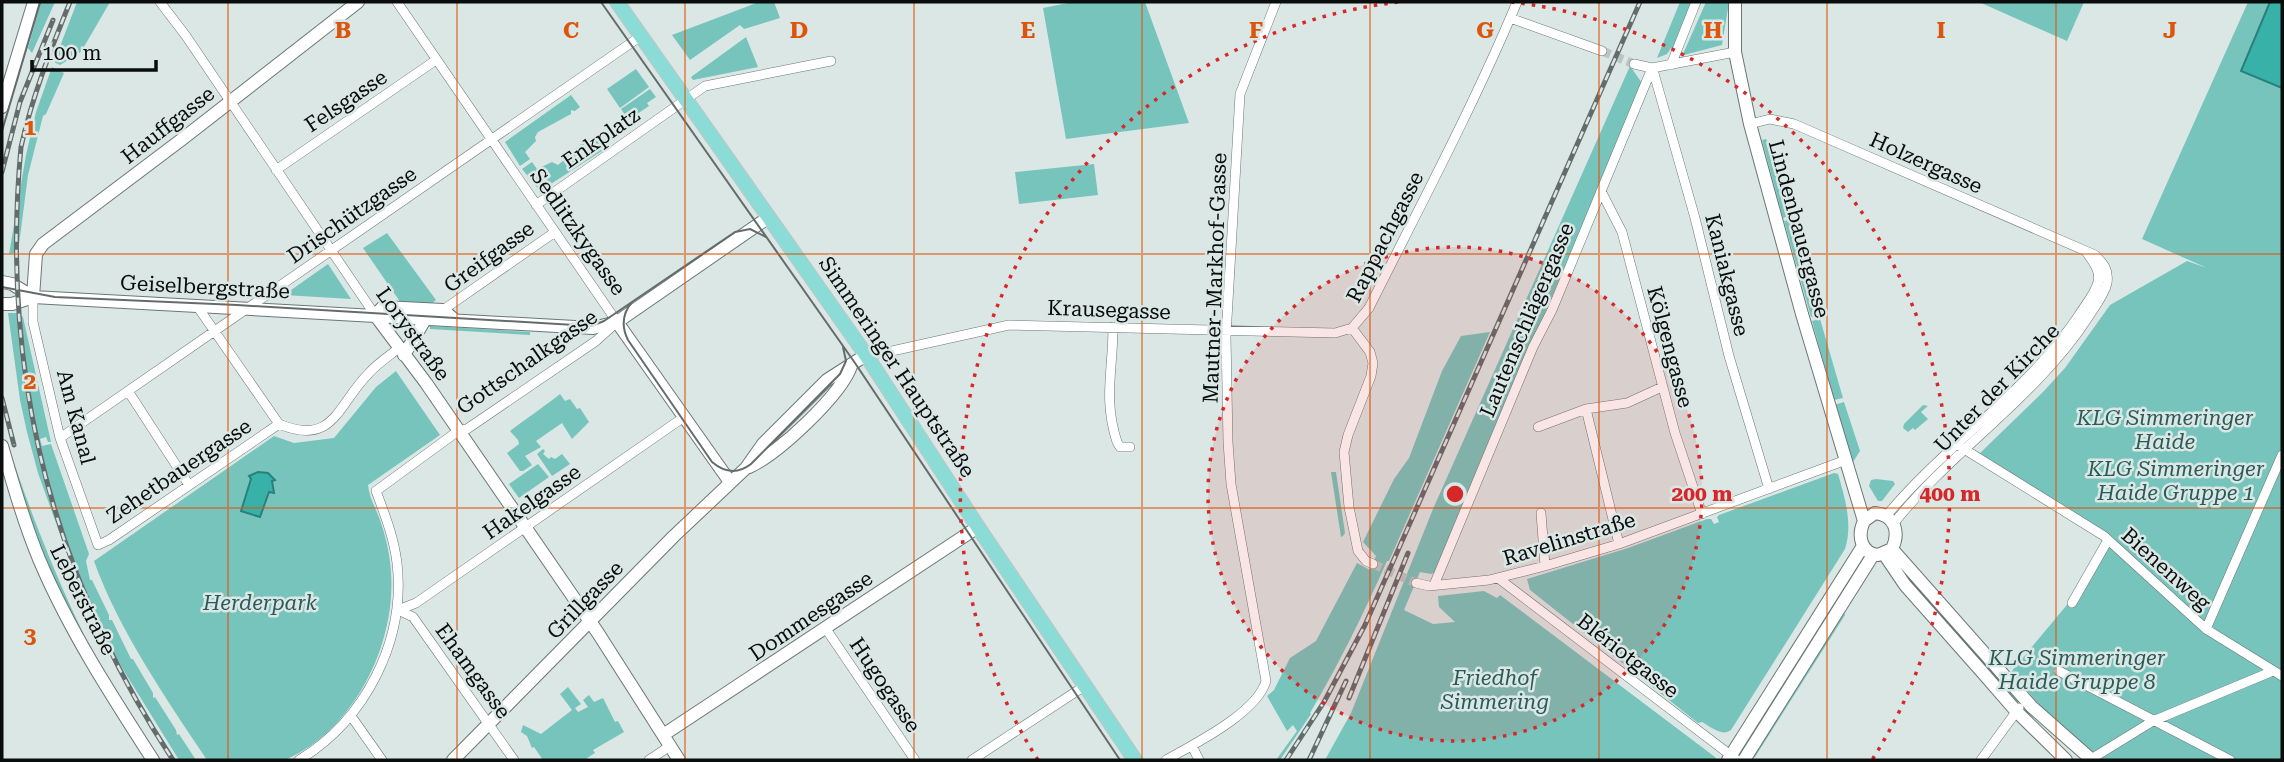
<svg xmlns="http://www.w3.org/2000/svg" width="2284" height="762" viewBox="0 0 2284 762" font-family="'Roboto Serif',serif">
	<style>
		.green { fill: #77c4bc }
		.water { fill: #38b2a9; stroke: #2a807a; stroke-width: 2 }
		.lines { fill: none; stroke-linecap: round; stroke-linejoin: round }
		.street-tunnel { stroke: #bbc6c4; stroke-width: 9; stroke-dasharray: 9 4.5; stroke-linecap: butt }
		.street-casing { stroke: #6b7776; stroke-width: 10 }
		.secondary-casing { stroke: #6b7776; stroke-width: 14 }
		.primary-casing { stroke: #c4c5c5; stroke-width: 16 }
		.street { stroke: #fff; stroke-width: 9 }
		.secondary { stroke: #fff; stroke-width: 12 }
		.primary { stroke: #8bdcd6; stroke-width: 14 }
		.tram { stroke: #646c6b; stroke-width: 2 }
		.rail-casing { stroke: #646c6b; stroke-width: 5 }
		.rail { stroke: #dae7e5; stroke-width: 2.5; stroke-dasharray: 8; stroke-linecap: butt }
		.grid { fill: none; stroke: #dd550c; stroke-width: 2; stroke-opacity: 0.55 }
		.ring { fill: none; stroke: #d62828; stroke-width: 3.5; stroke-dasharray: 3.5 7 }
		.labels { text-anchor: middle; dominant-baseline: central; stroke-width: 5; stroke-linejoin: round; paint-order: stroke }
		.street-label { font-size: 21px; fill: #090d0c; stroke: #dae7e5 }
		.park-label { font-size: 21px; font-style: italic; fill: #2a5b57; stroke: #dae7e5 }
		.grid-label { font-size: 23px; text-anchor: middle; font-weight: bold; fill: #dd550c; stroke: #dae7e5; stroke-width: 5; stroke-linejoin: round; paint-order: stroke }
		.centre { fill: #d62828; stroke: #dae7e5; stroke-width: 3.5 }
		.ring-label { font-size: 21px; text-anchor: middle; font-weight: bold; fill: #d62828; stroke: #dae7e5; stroke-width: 5; stroke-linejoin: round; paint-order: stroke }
	</style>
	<rect width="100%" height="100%" fill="#dae7e5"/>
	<path class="green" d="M41,2h14l-23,51 -4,-5z
		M77,2h33l-29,50 -21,13 -6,-3z
		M759,2h15l6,16 -36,11 -4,-4 -50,35 -18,-25z
		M1073,2h72l44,121 -123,16 -23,-131z
		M1680,2h13l-20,47 -2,-1 -4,6 -10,4z
		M1706,2h23l-7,43 -38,10 -1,-1z
		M1979,2h105l-17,39z
		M2248,2h34v758h-179l-53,-43 -39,-45 55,-66 39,-66 -127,-85 65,-63 22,-24 45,-63 77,-44 20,7 -65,-29z
		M746,37l12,30 -65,13 -2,-3z
		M1630,66l12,17 -206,489 -5,2 -11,-2 -16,38 29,14 22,-2 -16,-15 -1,-11 46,-5 13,7 3,-3 215,162 2,3h-392l26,-47 82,-204z
		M52,67l12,6 -18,41 -3,2 -15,59 -9,70 -5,8 -5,1 17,-99 10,-43z
		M636,69l13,18 -29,21 -13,-19z
		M650,89l6,8 -9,6 2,3 -21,14 -7,-11z
		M571,95l9,12 -5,4 -4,-1v4l-33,18 -3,5 1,4 -11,11 5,7 -10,7 -15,-24z
		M598,133l10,14 -68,44 -18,-22 10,-7 5,7 15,-7 6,3c12,-9 20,-23 34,-25z
		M1766,139l10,18 15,58 -8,3 -21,-78z
		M1094,164l4,31 -79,9 -4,-32z
		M1793,219l12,46 -8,2 -13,-46z
		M387,233l49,67 -6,5 -29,-2 -38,-55z
		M328,264l23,35 -67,-4z
		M1806,269l13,46 -8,2 -13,-46z
		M8,313h11l4,4 28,125h-3l-2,-5 -6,2 2,7 9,-2 38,110 -3,7 4,19h2l17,35v5h3l19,39h2l20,34v5l2,-1 21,33 1,5 2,-1 17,26h-17l-60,-97 -27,-50 -23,-53 2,-4 -3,-8h-3l-27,-75 -11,-41 -7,-32z
		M1820,319l23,79 -9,2 -22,-79z
		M430,326l100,6v3l-100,-6z
		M1490,332l-101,229h-2c-23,52 -48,103 -77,152l1,1 -31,46h-4l21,-29 -4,-6 -6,6 -20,-35 7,-6 16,-32 26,-17 41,-78 13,7 6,-14 -13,-14 31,-63 15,-21 33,-87 19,-35z
		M396,371l44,64 -72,50c1,12 8,24 12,35 6,17 10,35 11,53 5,70 -36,156 -104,186 -13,3 -63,1 -80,1 -40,-60 -89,-131 -113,-199l180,-125 20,7 40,-5 42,-51z
		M560,394l5,7 5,-2 7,10 3,-1 9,14 -17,17 -10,-16 -26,18 5,6 -16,9 7,9 -9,6h-3l-13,-18 12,-9 -1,-4 -8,-9c19,-14 36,-26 50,-37z
		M1844,402l16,49 -7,11 -19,-57z
		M1923,405l5,1 -7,6 7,7 -13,11 -2,-2 -5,4 -5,-4 1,-4z
		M2,424c22,75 53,151 84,215 19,37 50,83 75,121h-3l-48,-75 -49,-89 -25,-58z
		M543,449l2,2 -2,3 6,5 2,-2 4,2 7,-5 8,10 -18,12 -15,-22z
		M538,464l11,13 -30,21 -10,-14z
		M1331,472h5l9,61 -2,3 -2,1z
		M1834,473l4,1c7,24 15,51 7,75l-114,181c-9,7 -20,-3 -29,-8l-4,1 -168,-133 -3,-11 101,-31 79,-29h4l3,5 5,-2 -2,-5 2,-2z
		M1876,479l17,2 2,3 -13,17h-4l-9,-15 2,-6z
		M1897,560l122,141 -1,2 -111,-121z
		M1844,613l1,2 -90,142 -3,1z
		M568,687l13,17 -6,4 3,4 10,-5 -5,-7 6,-5 5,7 9,-4 12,24 3,-1 6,11 -31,18 2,3 -11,7h-41l-9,-13 -2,1 -5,-12 -6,-4 2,-7 18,9 31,-24 -12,-16z"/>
	<path class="water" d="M2270,2h12v86l-41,-17z
		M258,472l10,1 7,7 -3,1 2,12 -5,-1 -9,25 -19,-6 10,-32 -2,-3z"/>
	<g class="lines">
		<path class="street-tunnel" d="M1602,51l32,13
			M1373,564l43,19"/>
		<defs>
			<path id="street" d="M160,2l26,34 189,279
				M1510,18l92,33
				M1634,64l18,4 83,-16
				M1671,65l25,-63
				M1653,70l42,148 34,138 40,133
				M1750,124l20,-5 24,5 301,131c9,9 14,15 12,28 -2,11 -12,23 -18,33 -52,81 -136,133 -195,207
				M276,170l160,-110
				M1601,191l21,41 53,201 27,81
				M536,205l169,-119 126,-25
				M33,297v25l27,116 38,107 11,-5 170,-116
				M197,306l82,118
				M443,310l112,-78
				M1113,327c0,44 -10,72 4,115l3,5h10
				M1352,328l18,24 3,11 -2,13 -23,59 -4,17 5,55 9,44 8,10 7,3
				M866,355l26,-4 117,-26 326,8 17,-5 17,-20c51,-102 104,-201 148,-306
				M128,391l61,94
				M1586,409l33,135
				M279,424c55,23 58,-19 90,-51 9,-10 20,-17 30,-25
				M1538,427l48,-18 41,-6 35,-16
				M60,438c194,-133 387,-268 581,-402
				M1956,444l148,92 102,93 76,47
				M1541,513l4,53
				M1887,515c59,-71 140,-122 192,-200 6,-10 16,-21 19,-33 3,-11 -5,-20 -11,-29
				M1498,578l239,182
				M1416,583l13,3 60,-6 56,-14 74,-22 227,-84
				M1434,585l99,-238 19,-37 100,-242
				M2072,603l36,-63
				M398,610l18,-7 268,-186
				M398,610l15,7 101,143
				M826,629l89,131
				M2206,629l76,-174
				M2059,671l171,89
				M351,716l31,44
				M1192,746l7,14
				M2091,759l62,-38 120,-50
				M299,760c66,-40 107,-119 98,-197 -3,-25 -12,-48 -21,-72l82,-60 9,-2 129,-88 21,-19 -220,-320
				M649,760l21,-14
				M972,760l114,-75
				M1166,760c28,-16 91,-47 100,-79l-35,-197 -3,-42 -2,-106 14,-242 36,-92
				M1981,760l38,-52"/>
			<path id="secondary" d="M1735,2v50l15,72 52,190 62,207
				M2,107l32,-105
				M2,282l10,2 21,13
				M33,297l3,-43 7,-10 138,-104 177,-138
				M2,304h10l21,-7 560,31 24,-6 152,-105
				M375,315l51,68 172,250 81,127
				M375,315l8,-8 60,3 12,10
				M617,322l113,160
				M404,355l22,-37
				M2,446c11,38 22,77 37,113 30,71 72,136 114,201
				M749,467c29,-13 92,-72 102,-101
				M1875,513c20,2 25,19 17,36l-14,6c-17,-2 -21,-19 -14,-34z
				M1892,549l140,158 60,53
				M1884,554l21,31 78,88 33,38 50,49
				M663,735l315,-208
				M453,760l221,-224 72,-68 17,-24 64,-64 39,-25
				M1728,760l135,-214
				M1744,760l129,-205"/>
			<path id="primary" d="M617,2l249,353 112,172 157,233"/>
		</defs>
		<use href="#street" class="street-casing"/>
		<use href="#secondary" class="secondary-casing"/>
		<use href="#primary" class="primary-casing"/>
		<use href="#street" class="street"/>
		<use href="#secondary" class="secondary"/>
		<use href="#primary" class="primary"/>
		<path class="tram" d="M601,2l254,361 265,397
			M2,131l38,-129
			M2,287l53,10 182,8 354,21 13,-5 131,-89 15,-3 16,8
			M632,302c-10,12 -11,24 -4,38l84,122c13,11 26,12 39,2l89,-90 6,-13 -3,-14"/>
		<defs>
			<path id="rail" d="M70,2c-19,47 -38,95 -49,145 -21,225 30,428 152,613
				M2,172l18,-70 33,-82
				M2,398l12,47
				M1349,698l59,-145
				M1286,760l38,-58 41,-77 275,-623
				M1309,760l37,-79"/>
		</defs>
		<use href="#rail" class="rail-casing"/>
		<use href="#rail" class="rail"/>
	</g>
	<path class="grid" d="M228,2v758M457,2v758M685,2v758M914,2v758M1142,2v758M1370,2v758M1599,2v758M1827,2v758M2056,2v758M2,254h2280M2,508h2280"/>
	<circle cx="1455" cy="494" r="247" fill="#d62828" fill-opacity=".12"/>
	<g class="ring">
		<circle cx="1455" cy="494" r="247"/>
		<path d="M1038 760A495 495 0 0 1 1399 2M1511 2A495 495 0 0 1 1872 760"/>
	</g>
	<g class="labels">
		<g class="street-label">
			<text transform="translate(346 101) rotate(-34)">Felsgasse</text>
			<text transform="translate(168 125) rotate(-38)">Hauffgasse</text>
			<text transform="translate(601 138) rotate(-35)">Enkplatz</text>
			<text transform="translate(1926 163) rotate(24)">Holzergasse</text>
			<text transform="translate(352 215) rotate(-35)">Drischützgasse</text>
			<text transform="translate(1799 229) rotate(75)">Lindenbauergasse</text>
			<text transform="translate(578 232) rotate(55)">Sedlitzkygasse</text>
			<text transform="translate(1385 237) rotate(-63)">Rappachgasse</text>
			<text transform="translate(489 257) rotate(-36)">Greifgasse</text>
			<text transform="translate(1727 275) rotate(76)">Kaniakgasse</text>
			<text transform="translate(1215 278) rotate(-88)">Mautner-Markhof-Gasse</text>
			<text transform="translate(205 287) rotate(3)">Geiselbergstraße</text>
			<text transform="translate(1109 310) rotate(2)">Krausegasse</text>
			<text transform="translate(1527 320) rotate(-67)">Lautenschlägergasse</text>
			<text transform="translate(413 334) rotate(54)">Lorystraße</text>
			<text transform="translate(1670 347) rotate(75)">Kölgengasse</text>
			<text transform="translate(527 362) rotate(-35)">Gottschalkgasse</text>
			<text transform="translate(897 367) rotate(56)">Simmeringer Hauptstraße</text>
			<text transform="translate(1997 388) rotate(-46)">Unter der Kirche</text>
			<text transform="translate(76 417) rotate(75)">Am Kanal</text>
			<text transform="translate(179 471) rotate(-34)">Zehetbauergasse</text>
			<text transform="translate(532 502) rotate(-35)">Hakelgasse</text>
			<text transform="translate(1569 539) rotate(-17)">Ravelinstraße</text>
			<text transform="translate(2166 569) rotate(42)">Bienenweg</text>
			<text transform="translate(83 600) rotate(63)">Leberstraße</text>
			<text transform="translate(585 600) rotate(-46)">Grillgasse</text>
			<text transform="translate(811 616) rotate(-34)">Dommesgasse</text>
			<text transform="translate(1628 656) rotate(38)">Blériotgasse</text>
			<text transform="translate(473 671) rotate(54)">Ehamgasse</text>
			<text transform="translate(885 685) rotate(56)">Hugogasse</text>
		</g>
		<g class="park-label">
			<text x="2165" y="418">KLG Simmeringer<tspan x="2165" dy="24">Haide</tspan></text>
			<text x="2176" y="469">KLG Simmeringer<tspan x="2176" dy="24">Haide Gruppe 1</tspan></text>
			<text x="260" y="603">Herderpark</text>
			<text x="2077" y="658">KLG Simmeringer<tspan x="2077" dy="24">Haide Gruppe 8</tspan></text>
			<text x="1495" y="678">Friedhof<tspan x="1495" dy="24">Simmering</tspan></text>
		</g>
	</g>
	<g class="grid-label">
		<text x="343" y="38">B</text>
		<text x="571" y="38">C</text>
		<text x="799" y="38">D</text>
		<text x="1028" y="38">E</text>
		<text x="1256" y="38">F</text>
		<text x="1485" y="38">G</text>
		<text x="1713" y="38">H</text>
		<text x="1941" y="38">I</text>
		<text x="2170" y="38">J</text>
		<text x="30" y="135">1</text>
		<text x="30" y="389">2</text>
		<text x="30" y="643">3</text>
	</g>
	<circle cx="1455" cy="494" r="10" class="centre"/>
	<g class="ring-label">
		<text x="1702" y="501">200 m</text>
		<text x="1950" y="501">400 m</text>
	</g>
	<rect width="2284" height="762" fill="none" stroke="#090d0c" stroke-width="7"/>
	<path d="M32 60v10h124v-10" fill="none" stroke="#090d0c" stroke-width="3.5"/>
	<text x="42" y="60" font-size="21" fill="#090d0c" stroke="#dae7e5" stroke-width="5" paint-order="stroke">100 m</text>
</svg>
